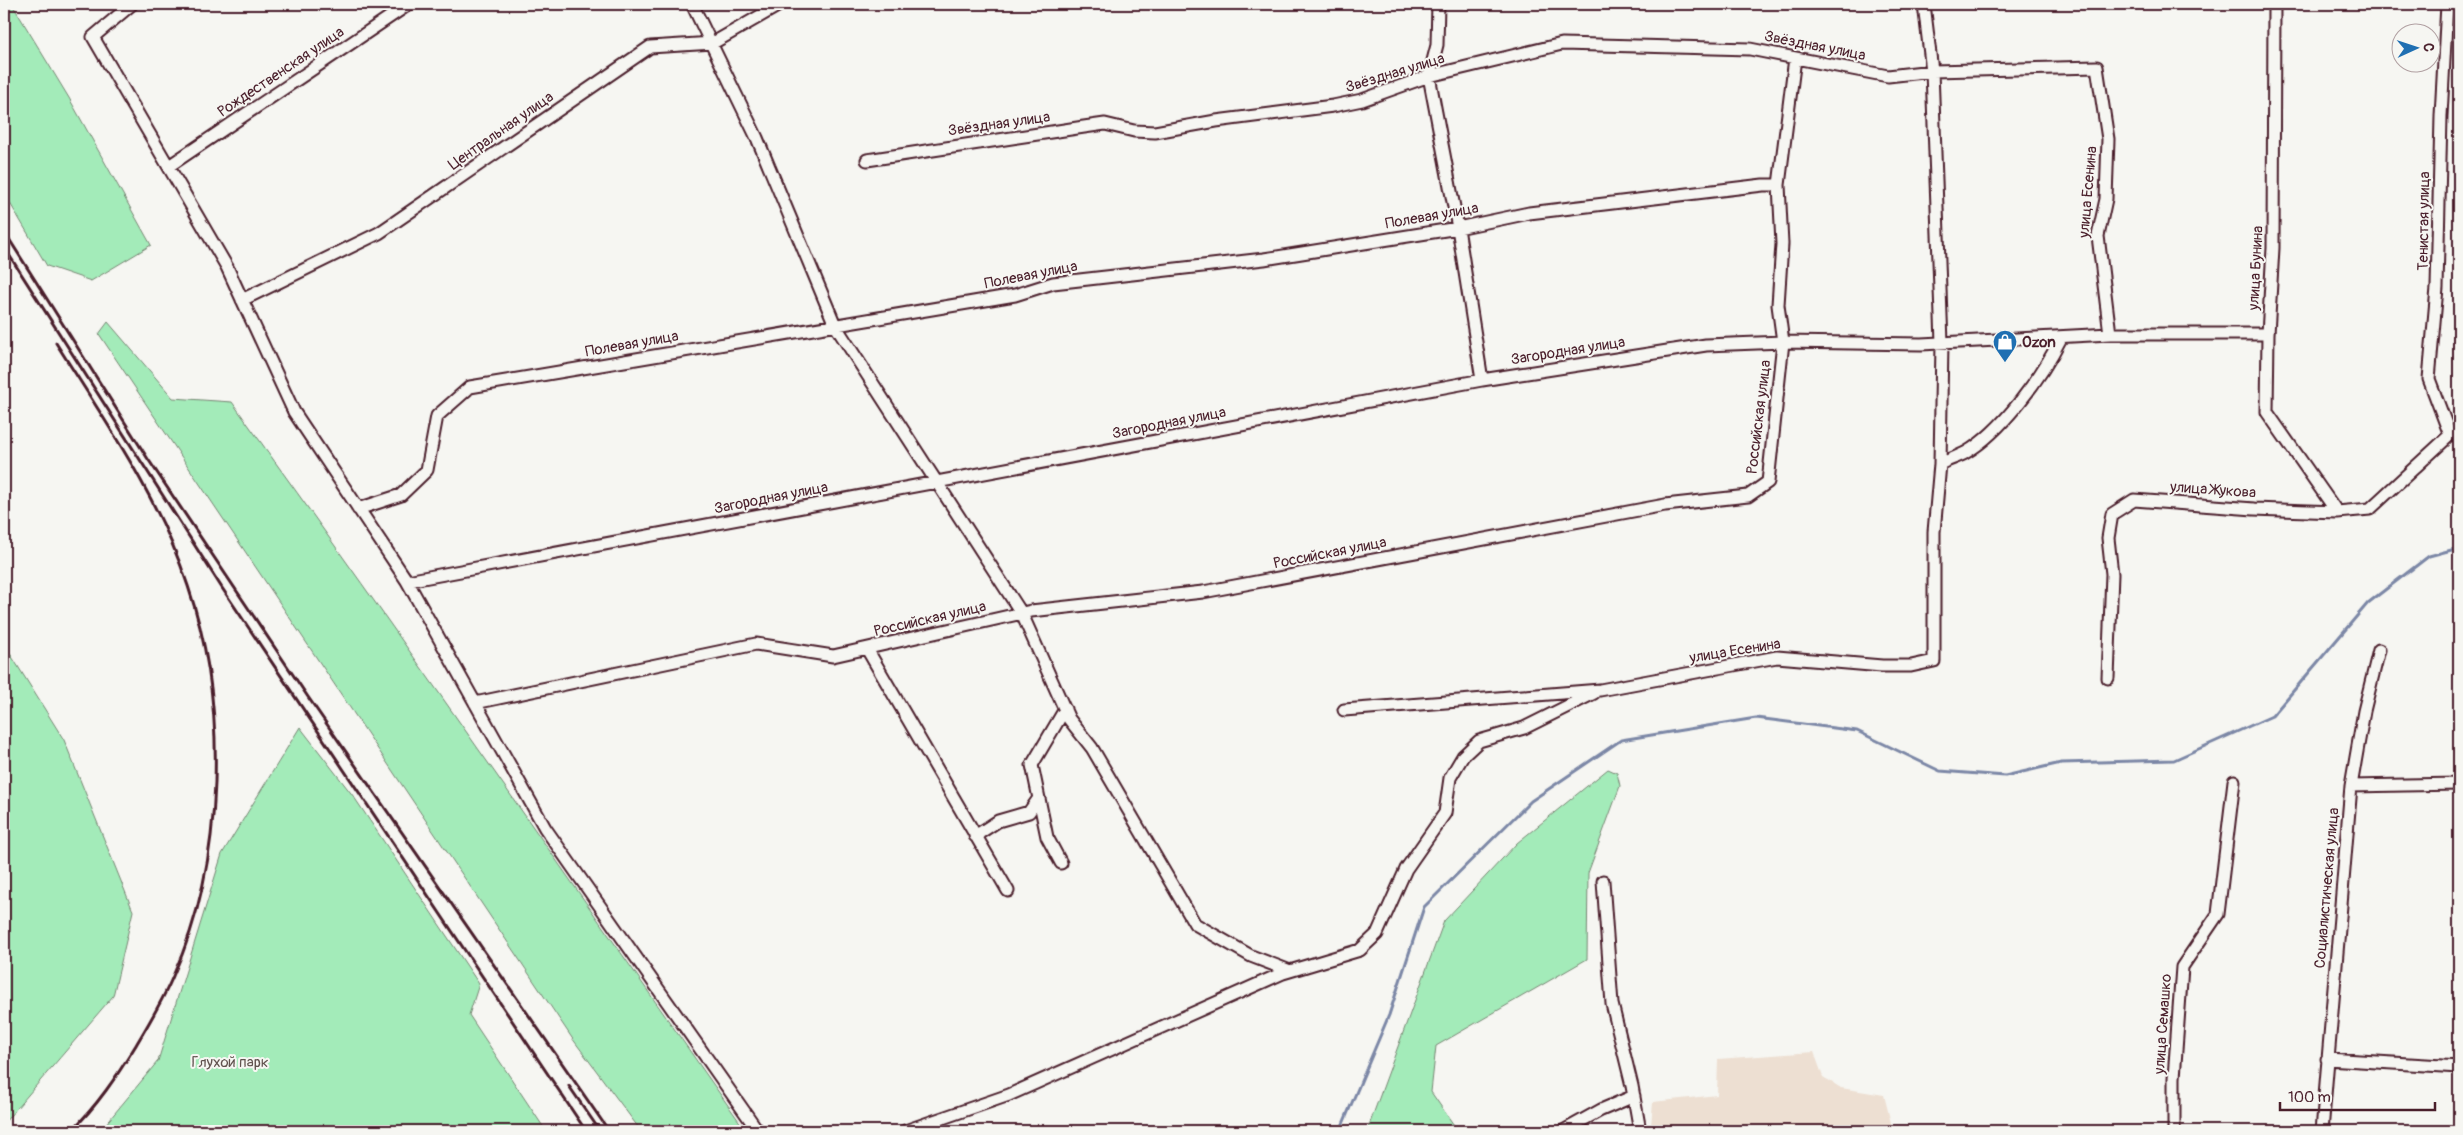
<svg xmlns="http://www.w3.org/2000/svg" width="2463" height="1135" viewBox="0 0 2463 1135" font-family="Pangolin,sans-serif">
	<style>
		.built { fill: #eddfd2 }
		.green { fill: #a3ebb9; stroke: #768572 }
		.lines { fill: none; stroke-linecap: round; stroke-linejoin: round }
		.stream { stroke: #7b87a6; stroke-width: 3 }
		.street-casing { stroke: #4a1f2b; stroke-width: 15 }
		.street { stroke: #f6f6f2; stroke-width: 11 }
		.rail { stroke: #4a1f2b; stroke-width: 3 }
		.labels { text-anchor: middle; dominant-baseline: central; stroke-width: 4; stroke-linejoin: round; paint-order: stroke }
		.street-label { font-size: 15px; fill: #4a1f2b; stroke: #f6f6f2 }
		.poi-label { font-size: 15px; font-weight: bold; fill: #4a1f2b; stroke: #f6f6f2; text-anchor: start }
		.park-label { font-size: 15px; fill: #60524e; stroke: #f6f6f2 }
	</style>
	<rect width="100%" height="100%" fill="#f6f6f2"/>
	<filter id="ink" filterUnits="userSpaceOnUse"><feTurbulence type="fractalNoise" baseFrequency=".02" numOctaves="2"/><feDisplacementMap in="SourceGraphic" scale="10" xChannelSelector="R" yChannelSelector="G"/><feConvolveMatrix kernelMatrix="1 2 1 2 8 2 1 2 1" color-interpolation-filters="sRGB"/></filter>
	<g filter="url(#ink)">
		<path class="built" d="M1814,1052l9,25 18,11 43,7 9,36h-64l-46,-5h-132l2,-24 64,-7 1,-36z"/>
		<path class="green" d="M4,4h8l57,94 82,147 -60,36 -44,-15 -43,-73z
			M108,322l65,76 59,4c174,241 343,486 514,729h-105l-69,-93 -473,-704z
			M4,644l60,96 69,171 -20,85 -109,127z
			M300,727l54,70 125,187 -10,31 77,116h-446l58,-70 64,-207z
			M1608,769l9,4 3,13 -32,87 -1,86 -151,87 -5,46 27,39h-91l77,-210 73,-78z"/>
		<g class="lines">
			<path class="stream" d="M1340,1131l49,-116 35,-108 107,-106 90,-61 135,-22 101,13 83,40 65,5 56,-13 113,-3 98,-44 96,-113 61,-47 30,-8"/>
			<defs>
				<path id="street" d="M132,4l-39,33 134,230 67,145 113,169 138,247 213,303
					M692,4l65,134 78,187 187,289 47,105 23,29 103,176 56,32 39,15
					M1438,4l-1,41 -8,31 29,152 24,152
					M2274,4l-1,244 -5,86 -1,78 70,100
					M2447,4l-6,112 -4,172 -8,91 21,56
					M867,160l217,-33 21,-3 29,7 21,1 61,-11 117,-15 29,-6 67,-24 133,-32 188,5 138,27 44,-5 165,-4 11,72 -2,60 -8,37 12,98
					M169,166l240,-162
					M242,300l137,-67 271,-186 63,-4 68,-39
					M1940,464c8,-4 17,-7 25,-11 37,-21 77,-77 96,-115
					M358,509l43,-14 26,-25 10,-54 33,-29 545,-92 38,-12 211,-24 194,-31 71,-15 234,-28h16
					M407,581l1075,-201 224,-35 77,-3 138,2 189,-10h158
					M867,649l141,242
					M2108,678l4,-104 -4,-36 4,-24 22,-14 120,9 83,3 33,-3 80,-74
					M475,703l281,-59 77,12 198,-45 172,-19 462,-87 83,-9 20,-14 15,-140 -5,-37 4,-61 -3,-59 16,-127
					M1344,710l256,-20 177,-33 105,9h29l23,-5v-129l6,-68 2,-121 -10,-272 -8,-67
					M2351,786l108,-2
					M975,836l23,-15 31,-9 10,-14
					M1061,863l-14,-26 -15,-72 33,-56
					M1603,881l9,123 20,82 8,45
					M2327,1059l132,8
					M905,1131l104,-36 274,-122 77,-23 17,-16 29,-65 39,-56 5,-35 13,-22 16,-15 45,-13 70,-35
					M1563,1131l38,-21 33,-14
					M2174,1131v-53l8,-111 36,-53 16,-133
					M2322,1131l29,-345 13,-75 15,-61"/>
			</defs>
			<use href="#street" class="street-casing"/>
			<use href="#street" class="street"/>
			<path class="rail" d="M4,231l144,228 160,238 301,434
				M4,247l218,341 364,543
				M56,343c49,78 103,154 132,243 40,118 37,276 -15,390 -10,24 -24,47 -37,69 -19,31 -39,61 -65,86
				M569,1086l31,45"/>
		</g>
	</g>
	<defs>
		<symbol id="shop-pin" viewBox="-11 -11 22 30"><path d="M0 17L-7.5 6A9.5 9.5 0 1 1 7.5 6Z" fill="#1f6fb2" stroke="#f6f6f2"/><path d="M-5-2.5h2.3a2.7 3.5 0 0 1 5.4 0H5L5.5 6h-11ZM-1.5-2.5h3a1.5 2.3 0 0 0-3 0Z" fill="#fff"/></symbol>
	</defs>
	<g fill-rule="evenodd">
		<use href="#shop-pin" x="1991" y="328" width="28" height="38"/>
	</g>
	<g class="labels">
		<g class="street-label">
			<text transform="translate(1815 46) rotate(11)">Звёздная улица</text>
			<text transform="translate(281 72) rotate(-34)">Рождественская улица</text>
			<text transform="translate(1395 73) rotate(-17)">Звёздная улица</text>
			<text transform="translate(999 124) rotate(-8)">Звёздная улица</text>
			<text transform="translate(501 131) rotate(-35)">Центральная улица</text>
			<text transform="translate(2088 192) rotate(-85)">улица Есенина</text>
			<text transform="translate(1432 216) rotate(-10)">Полевая улица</text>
			<text transform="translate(2424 221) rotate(-89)">Тенистая улица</text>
			<text transform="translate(2256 268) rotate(-87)">улица Бунина</text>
			<text transform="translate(1031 275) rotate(-11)">Полевая улица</text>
			<text transform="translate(632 344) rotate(-10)">Полевая улица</text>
			<text transform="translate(1568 351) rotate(-9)">Загородная улица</text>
			<text transform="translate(1759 417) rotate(-83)">Российская улица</text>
			<text transform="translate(1169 423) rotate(-11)">Загородная улица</text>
			<text transform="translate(2213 490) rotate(4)">улица Жукова</text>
			<text transform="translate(771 498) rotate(-11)">Загородная улица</text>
			<text transform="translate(1330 553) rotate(-11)">Российская улица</text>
			<text transform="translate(930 619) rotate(-13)">Российская улица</text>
			<text transform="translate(1735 651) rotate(-9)">улица Есенина</text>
			<text transform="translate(2327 888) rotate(-85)">Социалистическая улица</text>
			<text transform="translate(2163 1024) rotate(-86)">улица Семашко</text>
		</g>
		<g class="poi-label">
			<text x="2022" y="342">Ozon</text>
		</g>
		<g class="park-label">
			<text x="230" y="1062">Глухой парк</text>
		</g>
	</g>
	<rect width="2463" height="1135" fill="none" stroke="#f6f6f2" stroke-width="20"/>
	<rect x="10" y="10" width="2443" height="1115" fill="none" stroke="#4a1f2b" stroke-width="2" filter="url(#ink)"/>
	<g transform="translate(2416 48) rotate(87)"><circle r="24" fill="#f6f6f2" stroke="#b1a0a2"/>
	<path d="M0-4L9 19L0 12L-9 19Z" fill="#1f6fb2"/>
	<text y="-8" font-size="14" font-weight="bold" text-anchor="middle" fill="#4a1f2b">С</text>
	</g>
	<path d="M2280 1102v8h155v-8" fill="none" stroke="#4a1f2b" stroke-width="2.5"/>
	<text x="2288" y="1102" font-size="15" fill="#4a1f2b" stroke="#f6f6f2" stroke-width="4" paint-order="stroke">100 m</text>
</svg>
